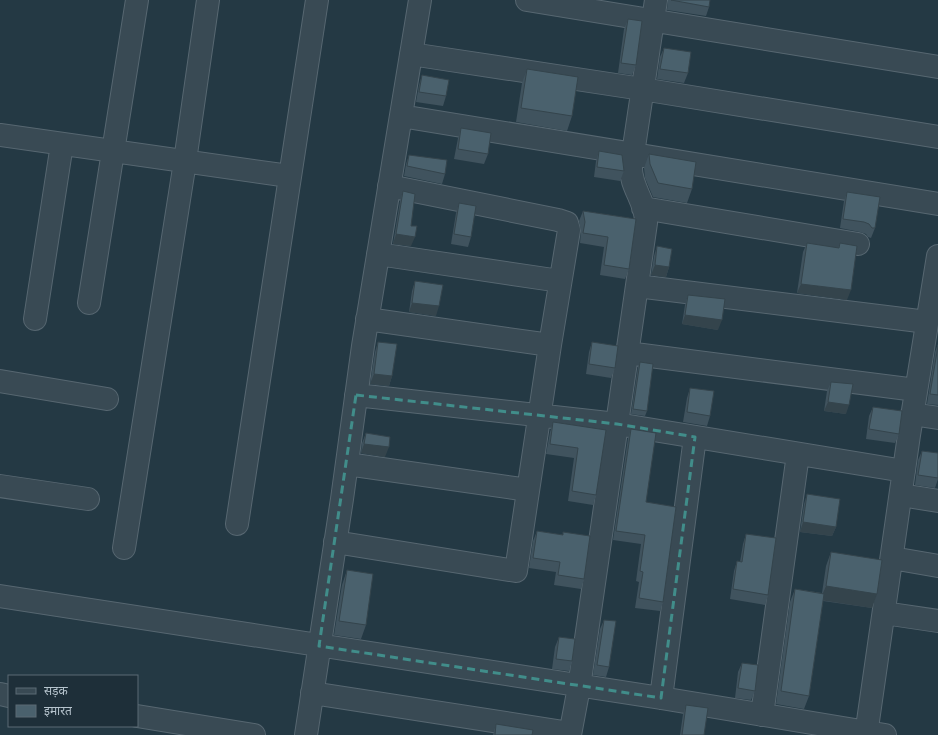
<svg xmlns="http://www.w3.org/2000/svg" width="938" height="735" viewBox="0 0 938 735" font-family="'Fira Sans','Noto Sans Devanagari',sans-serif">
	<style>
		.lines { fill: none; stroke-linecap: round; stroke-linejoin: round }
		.minor-casing { stroke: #576771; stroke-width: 24 }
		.minor { stroke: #394a54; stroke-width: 22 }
		.wall { fill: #40535e }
		.shaded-wall { fill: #34444c }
		.building { fill: #4a616d; stroke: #34444c }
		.marked { fill: none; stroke: #418d8a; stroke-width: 3; stroke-dasharray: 8 5; stroke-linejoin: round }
	</style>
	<rect width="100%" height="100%" fill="#243944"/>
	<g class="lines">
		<defs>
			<path id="minor" d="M527,0l411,67
				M411,54l231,35 296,48
				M401,116l537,88
				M0,135l289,41
				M643,208l215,36
				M378,254l182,27
				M637,286l290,36
				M89,303l48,-303
				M35,319l27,-175
				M367,319l183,26
				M627,353l289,37
				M0,381l107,18
				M356,395l261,29 287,47
				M912,414l26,4
				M347,464l181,26
				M0,486l88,13
				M901,495l37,6
				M237,524l80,-524
				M335,542l181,29 34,-226 19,-115 -2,-7 -9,-3 -169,-34
				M124,548l60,-380 24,-168
				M892,558l46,8
				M0,596l661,102 224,37
				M884,613l54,8
				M312,693l258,40
				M0,694l9,2
				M661,698l34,-261
				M762,715l36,-261
				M137,716l117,19
				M306,735l36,-236 21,-153 57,-346
				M570,735l9,-48 67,-464c1,-20 -16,-36 -15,-56l25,-167
				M866,735l43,-300 29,-179"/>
		</defs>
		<use href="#minor" class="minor-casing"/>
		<use href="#minor" class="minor"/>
	</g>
	<path class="wall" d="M668,0h42l-1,7 -3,9 -39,-6 1,-9z
		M628,19l8,46 -4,10 -14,-2 6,-44z
		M664,48l24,25 -4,10 -27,-4 3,-22z
		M527,69l45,47 -5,15 -51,-9 6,-39z
		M422,75l24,21 -3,10 -27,-4 3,-17z
		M461,128l27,26 -4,10 -30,-5 4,-21z
		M599,151l25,20 -4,10 -26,-4 2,-16z
		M649,154l43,35 -5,14 -34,-6 -8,-19 -1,-10z
		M409,155l36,19 -3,10 -38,-8 2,-12z
		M403,191l8,35v20l-18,-2 7,-43z
		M847,192l28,36 -4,10 -3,-1 -2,-3 -6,-2 -20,-4 4,-27z
		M459,203l12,34 -3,10 -17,-3 5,-31z
		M583,211l53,8 -7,50 -4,10 -25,-4 4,-28 -24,-4 1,-11 -2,-11z
		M807,243l31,5 2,-5 7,57 -50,-7 6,-41z
		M657,246l12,21 -3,10 -15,-2 3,-19z
		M415,281l21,35 -27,-4 3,-21z
		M688,295l30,35 -36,-6 3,-19z
		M378,342l14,34 -3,10 -19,-2 5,-32z
		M592,342l23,26 -4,10 -25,-4 3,-22z
		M938,344v61l-11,-1 8,-52z
		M640,362l7,49 -2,5 -14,-2 7,-47z
		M831,382l15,32 -22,-3 3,-20z
		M690,388l20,28 -3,10 -24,-4 4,-24z
		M873,407l26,27 -4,9 -29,-4 3,-23z
		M553,422l53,8 -10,65 -3,10 -25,-4 6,-43 -28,-4 4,-22z
		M631,429l15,73 17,100 -3,9 -25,-3 4,-26 -3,-1 5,-37 -28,-4 15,-102z
		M366,433l19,24 -24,-4 1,-10z
		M922,451l16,2v26l-3,9 -20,-3 3,-25z
		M807,494l29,33 -4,9 -32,-4 4,-28z
		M537,531l26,4v-3l21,47 -3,10 -27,-4 2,-13 -27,-4 4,-27z
		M746,534l22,61 -3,10 -35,-6 4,-28 3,-10 3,1 3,-18z
		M831,552l41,56 -49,-7 -14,95 -5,13 -28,-5 14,-102 5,-13 27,4 4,-27z
		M347,570l19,55 -5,14 -27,-4 8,-50z
		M604,620l5,47 -3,10 -13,-2 7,-46z
		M559,637l13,24 -3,10 -17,-2 3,-22z
		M742,663l13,28 -4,9 -16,-2 3,-26z
		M686,705l18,30h-24l3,-21z
		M496,724l36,11h-39z"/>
	<path class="shaded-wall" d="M396,234l19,3 -4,9 -18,-2z
		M655,265l14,2 -3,10 -15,-2z
		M801,284l50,6 -4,10 -50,-7z
		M412,303l27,3 -3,10 -27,-4z
		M685,315l37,5 -4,10 -36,-6z
		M374,374l18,2 -3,10 -19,-2z
		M828,402l21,3 -3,9 -22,-3z
		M364,444l25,3 -4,10 -24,-4z
		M803,522l33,5 -4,9 -32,-4z
		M826,586l51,8 -5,14 -52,-8z"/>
	<path class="building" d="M671,0h39l-1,7z
		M628,19l14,2 -6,44 -15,-2z
		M664,48l27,4 -3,21 -28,-4z
		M527,69l51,8 -6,39 -51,-8z
		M422,75l27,5 -3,16 -27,-4z
		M461,128l30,5 -3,21 -30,-5z
		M599,151l23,4 2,16 -27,-4z
		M649,154l47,8 -4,27 -34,-6 -8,-19z
		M409,155l38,5 -2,14 -38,-8z
		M403,191l12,3 -4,32h6l-2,11 -19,-3z
		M847,192l33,5 -5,31h-3l-3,-4 -5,-2 -21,-3z
		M459,203l17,3 -5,31 -17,-3z
		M583,211l53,8 -7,50 -25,-4 4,-28 -25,-4 2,-11z
		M807,243l32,5 1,-5 17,3 -6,44 -50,-6z
		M657,246l15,3 -3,18 -14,-2z
		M415,281l28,4 -4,21 -27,-3z
		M688,295l37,4 -3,21 -37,-5z
		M378,342l19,2 -5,32 -18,-2z
		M592,342l26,4 -3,22 -26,-4z
		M938,346v49l-8,-1z
		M640,362l13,2 -6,47 -14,-2z
		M831,382l22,2 -4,21 -21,-3z
		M690,388l24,3 -4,25 -23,-4z
		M873,407l29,4 -3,23 -30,-5z
		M553,422l53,8 -10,65 -24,-4 6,-43 -28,-4z
		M631,429l25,4 -10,69 30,5 -13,95 -24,-4 4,-26 -3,-1 5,-36 -29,-4z
		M366,433l24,4 -1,10 -25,-3z
		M922,451l16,2v25l-20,-3z
		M807,494l33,5 -4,28 -33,-5z
		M537,531l26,4v-3l27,4 -6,43 -26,-4 2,-13 -27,-4z
		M746,534l30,4 -8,57 -35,-6 4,-28 5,1z
		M831,552l51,8 -5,34 -51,-8z
		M347,570l26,4 -7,51 -27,-4z
		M795,589l29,5 -15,102 -28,-5z
		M604,620l12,1 -7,46 -12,-2z
		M559,637l16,2 -3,22 -16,-2z
		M742,663l16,2 -3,26 -17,-3z
		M686,705l22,3 -4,27h-22z
		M496,724l37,6 -1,5h-37z"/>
	<path class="marked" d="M356,395l261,29 78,13 -34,261 -342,-52z"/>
	<rect x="8" y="675" width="130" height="52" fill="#1e2f39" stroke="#5b6b74"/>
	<rect x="16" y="688" width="20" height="6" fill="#394a54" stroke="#5b6b74"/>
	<text x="44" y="695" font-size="12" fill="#b6c4cd">सड़क</text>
	<rect x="16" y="705" width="20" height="12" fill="#4a616d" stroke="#5b6b74"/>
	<text x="44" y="715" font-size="12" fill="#b6c4cd">इमारत</text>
</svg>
